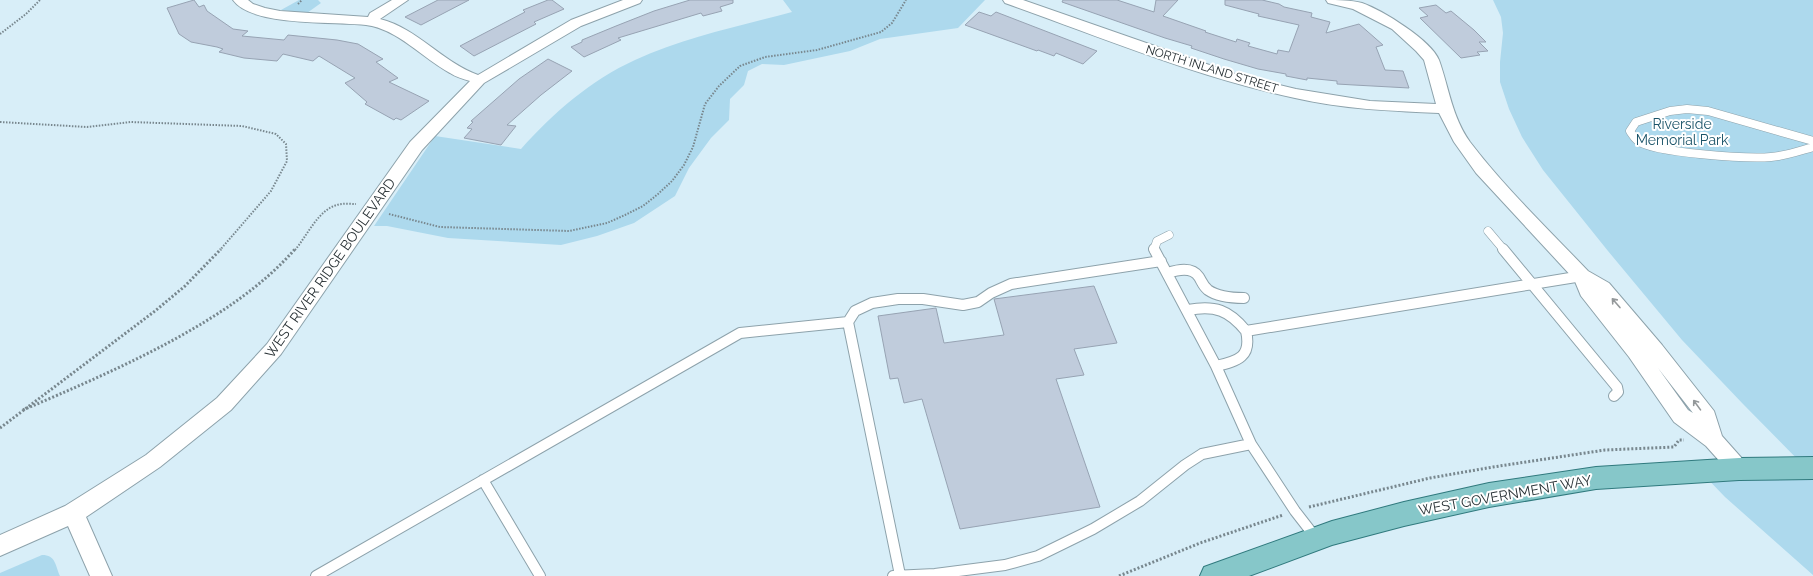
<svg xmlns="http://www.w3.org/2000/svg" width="1813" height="576" viewBox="0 0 1813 576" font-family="Raleway,sans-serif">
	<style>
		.green { fill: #add9ed }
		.building { fill: #c0ccdc; stroke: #97a3b3 }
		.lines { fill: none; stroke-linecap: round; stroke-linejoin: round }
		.lane-far1-casing { stroke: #8da2ab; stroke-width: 9 }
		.lane-casing { stroke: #8da2ab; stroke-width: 12 }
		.street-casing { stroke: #8da2ab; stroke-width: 2 }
		.primary-casing { stroke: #307a7e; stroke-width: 2 }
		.path-far1 { stroke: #78878e; stroke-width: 2; stroke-dasharray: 1.5 1.5; stroke-linecap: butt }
		.path { stroke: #78878e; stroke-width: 3; stroke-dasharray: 2 2; stroke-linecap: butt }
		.lane-far1 { stroke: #fff; stroke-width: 8 }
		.lane { stroke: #fff; stroke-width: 10 }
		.street { fill: #fff; fill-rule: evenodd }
		.primary { fill: #86c7c9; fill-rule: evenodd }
		.oneway { stroke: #94989a }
		.labels { text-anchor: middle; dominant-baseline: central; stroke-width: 4; stroke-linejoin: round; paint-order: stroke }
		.far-street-label { font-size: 12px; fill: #283135; stroke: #fff }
		.park-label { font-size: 14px; fill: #1a5368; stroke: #fff }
		.street-label { font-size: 14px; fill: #283135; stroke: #fff }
	</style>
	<rect width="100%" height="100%" fill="#d8eef8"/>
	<path class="green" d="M299,0h19l3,3 -14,10 -26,-3z
		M783,0h202l-27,28 -78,11 -30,12 -66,14 -22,-1 -14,7 -4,14 -14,14 -1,21 -18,18 -22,30 -14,28 -41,27 -37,13 -36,9 -113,-7 -61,-12h-13l61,-90 86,13c32,-36 70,-69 114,-89 50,-23 104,-34 157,-48z
		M1493,0h320v575l-88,-78 -25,-26 106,-3 -63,-64 -61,-64 -74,-89 -65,-81 -21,-33 -13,-28 -9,-27v-20l3,-29 -2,-16z
		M42,555c14,0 13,10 18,21h-60v-3z"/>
	<path class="building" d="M194,0l5,7 5,-2 3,6 26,18 15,2 -6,5 42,4 4,-5 49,5 21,4 25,15 -7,3 22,16 -9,4 40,19 -28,19 -5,-2 -2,2 -29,-16 2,-2 -22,-19 10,-5 -36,-22 -6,5 -30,-7 -6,7 -33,-3 -25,-6 4,-3 -6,-2 -26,-5 -12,-8 -12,-26z
		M438,0h31l-48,25 -16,-8z
		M548,0h4l12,9 -30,13 2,2 -62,32 -14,-10 65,-34 -2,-2z
		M690,0h43v3l-13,4 2,4 -19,5 -2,-3 -83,25 3,2 -37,17 -13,-10 11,-5v-2l34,-14 38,-15z
		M1063,0h54l37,12 2,-12h22l-15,16 43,15 -1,1 31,10 1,-3 13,4 -2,3 29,8 1,-4 11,2 10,-27 -41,-9 1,-2 -34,-9v-5h37l17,4 5,3 28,6 -1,4 19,5 -4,11 33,-9 24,21 -7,2 9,23 18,1 6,17 -55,-3 -17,-1v-3l-30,-3v2l-21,-4v-2l-28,-5 -34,-10 -33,-11 1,-2 -27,-8 -103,-36z
		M1436,5l10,8 5,-2 23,19 12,12h-7l9,9 -11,1 3,3 -19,3 -41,-40 8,-2 -9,-8z
		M979,12l12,4 5,-4 101,39 -14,13 -27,-11 -2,3 -16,-6 -1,1 -72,-26z
		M548,59l24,12 -31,24 -34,30 9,1 -15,19 -37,-7 8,-9 -5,-1 6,-6 -2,-1 48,-42z
		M1094,286l23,57 -43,6 10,26 -28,4 44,128 -140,22 -38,-130 -18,4 -6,-25 -8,1 -12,-63 58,-8 8,35 60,-8 -10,-36z"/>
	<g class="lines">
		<defs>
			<path id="lane-far1" d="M1813,141l-105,-30 -21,-2 -17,2 -34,11 -6,9c2,3 4,7 8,10 16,12 111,18 133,16 14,-1 28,-6 42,-10
				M1488,231l16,19
				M1154,250l3,-9 12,-6"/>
			<path id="lane" d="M1154,249l62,117 35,78 44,67 21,27
				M1503,249l114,138 1,5 -4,4
				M1167,273c10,-3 25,-7 32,4 3,5 4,9 9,13 10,7 24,8 36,8
				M1188,310c27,-5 41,0 58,21l336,-55
				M848,322l7,-11 17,-8 26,-4h25l40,6 15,-3 13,-9 20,-9 150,-23
				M1216,366c22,-5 36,-9 30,-35
				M483,480l57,96
				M316,576l424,-243 108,-11 52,253
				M893,576l42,-2 70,-9 33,-9 55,-27 47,-28 45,-36 17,-11 49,-10"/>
			<path id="street" d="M233,0h15l5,4 12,4 15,3 88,6 2,-4 22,-13h16l-28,19c37,9 62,43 98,56l93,-55 52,-20h19l-2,3 -59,23 -97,57 -62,67 -141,204 -50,56 -71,57 -74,50 26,59h-22l-22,-50 -68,30v-21l65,-29 81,-51 71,-57 50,-54 143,-202 60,-61c-7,-2 -14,-4 -20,-8 -28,-15 -52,-44 -84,-48 -31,-4 -114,2 -133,-25z
				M1003,0h20l218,76 55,13 74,12 66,3 -12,-44 -8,-9 -24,-22 -39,-20 -25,-6 -2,-3c12,0 25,0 36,3 20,7 69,37 77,57 10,28 13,57 31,82 35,46 78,87 118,129l21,12 53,62 52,66 8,25 24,27 3,6 -3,6 -7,3 -7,-3 -26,-29 -32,-24 -45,-65 -48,-61 -7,-17 -98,-106 -22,-31 -15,-29c-49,-2 -96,-4 -144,-15 -99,-21 -194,-61 -290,-95zM1658,368l35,45 -5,-3z"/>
			<path id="primary" d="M1813,457v22l-74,1 -143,9 -107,18 -85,19 -72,19 -83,31h-49l4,-9 128,-46 72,-19 85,-19 107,-16 143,-9z"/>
		</defs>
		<use href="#lane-far1" class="lane-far1-casing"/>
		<use href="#lane" class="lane-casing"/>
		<use href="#street" class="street-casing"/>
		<use href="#primary" class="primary-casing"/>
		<path class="path-far1" d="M298,4l4,-4
			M0,34l26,-20 14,-14
			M0,122l87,5 44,-5 111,4 34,8 10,10 1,17 -16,30 -51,59
			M389,214l51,13 129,4 38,-8 18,-8 18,-9 15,-12 14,-13 12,-16 9,-18 12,-43 14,-18 21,-20 25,-9 52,-7 64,-18 11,-9 14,-23
			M295,250c12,-14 23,-40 42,-45 6,-2 13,-1 19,-1"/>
		<path class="path" d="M23,410c88,-38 209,-88 272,-161
			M0,428l155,-117 30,-25 36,-37
			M1309,507l121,-29 63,-11 112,-17 69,-3 5,-7h5
			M1119,576l81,-33 83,-28"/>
		<use href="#lane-far1" class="lane-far1"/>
		<use href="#lane" class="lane"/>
		<use href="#street" class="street"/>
		<use href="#primary" class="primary"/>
	</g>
	<defs><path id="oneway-shaft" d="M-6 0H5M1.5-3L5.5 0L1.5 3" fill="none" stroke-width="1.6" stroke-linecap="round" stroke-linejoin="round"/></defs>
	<g class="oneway">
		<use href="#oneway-shaft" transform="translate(1616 303) rotate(-131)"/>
		<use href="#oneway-shaft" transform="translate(1697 405) rotate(-126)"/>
	</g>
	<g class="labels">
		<g class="far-street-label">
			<text transform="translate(1212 69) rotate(17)">NORTH INLAND STREET</text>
		</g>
		<g class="park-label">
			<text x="1682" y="124">Riverside<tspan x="1682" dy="16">Memorial Park</tspan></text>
		</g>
		<g class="street-label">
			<text transform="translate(330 268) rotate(-55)">WEST RIVER RIDGE BOULEVARD</text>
			<text transform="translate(1505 495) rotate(-10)">WEST GOVERNMENT WAY</text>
		</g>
	</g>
</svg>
